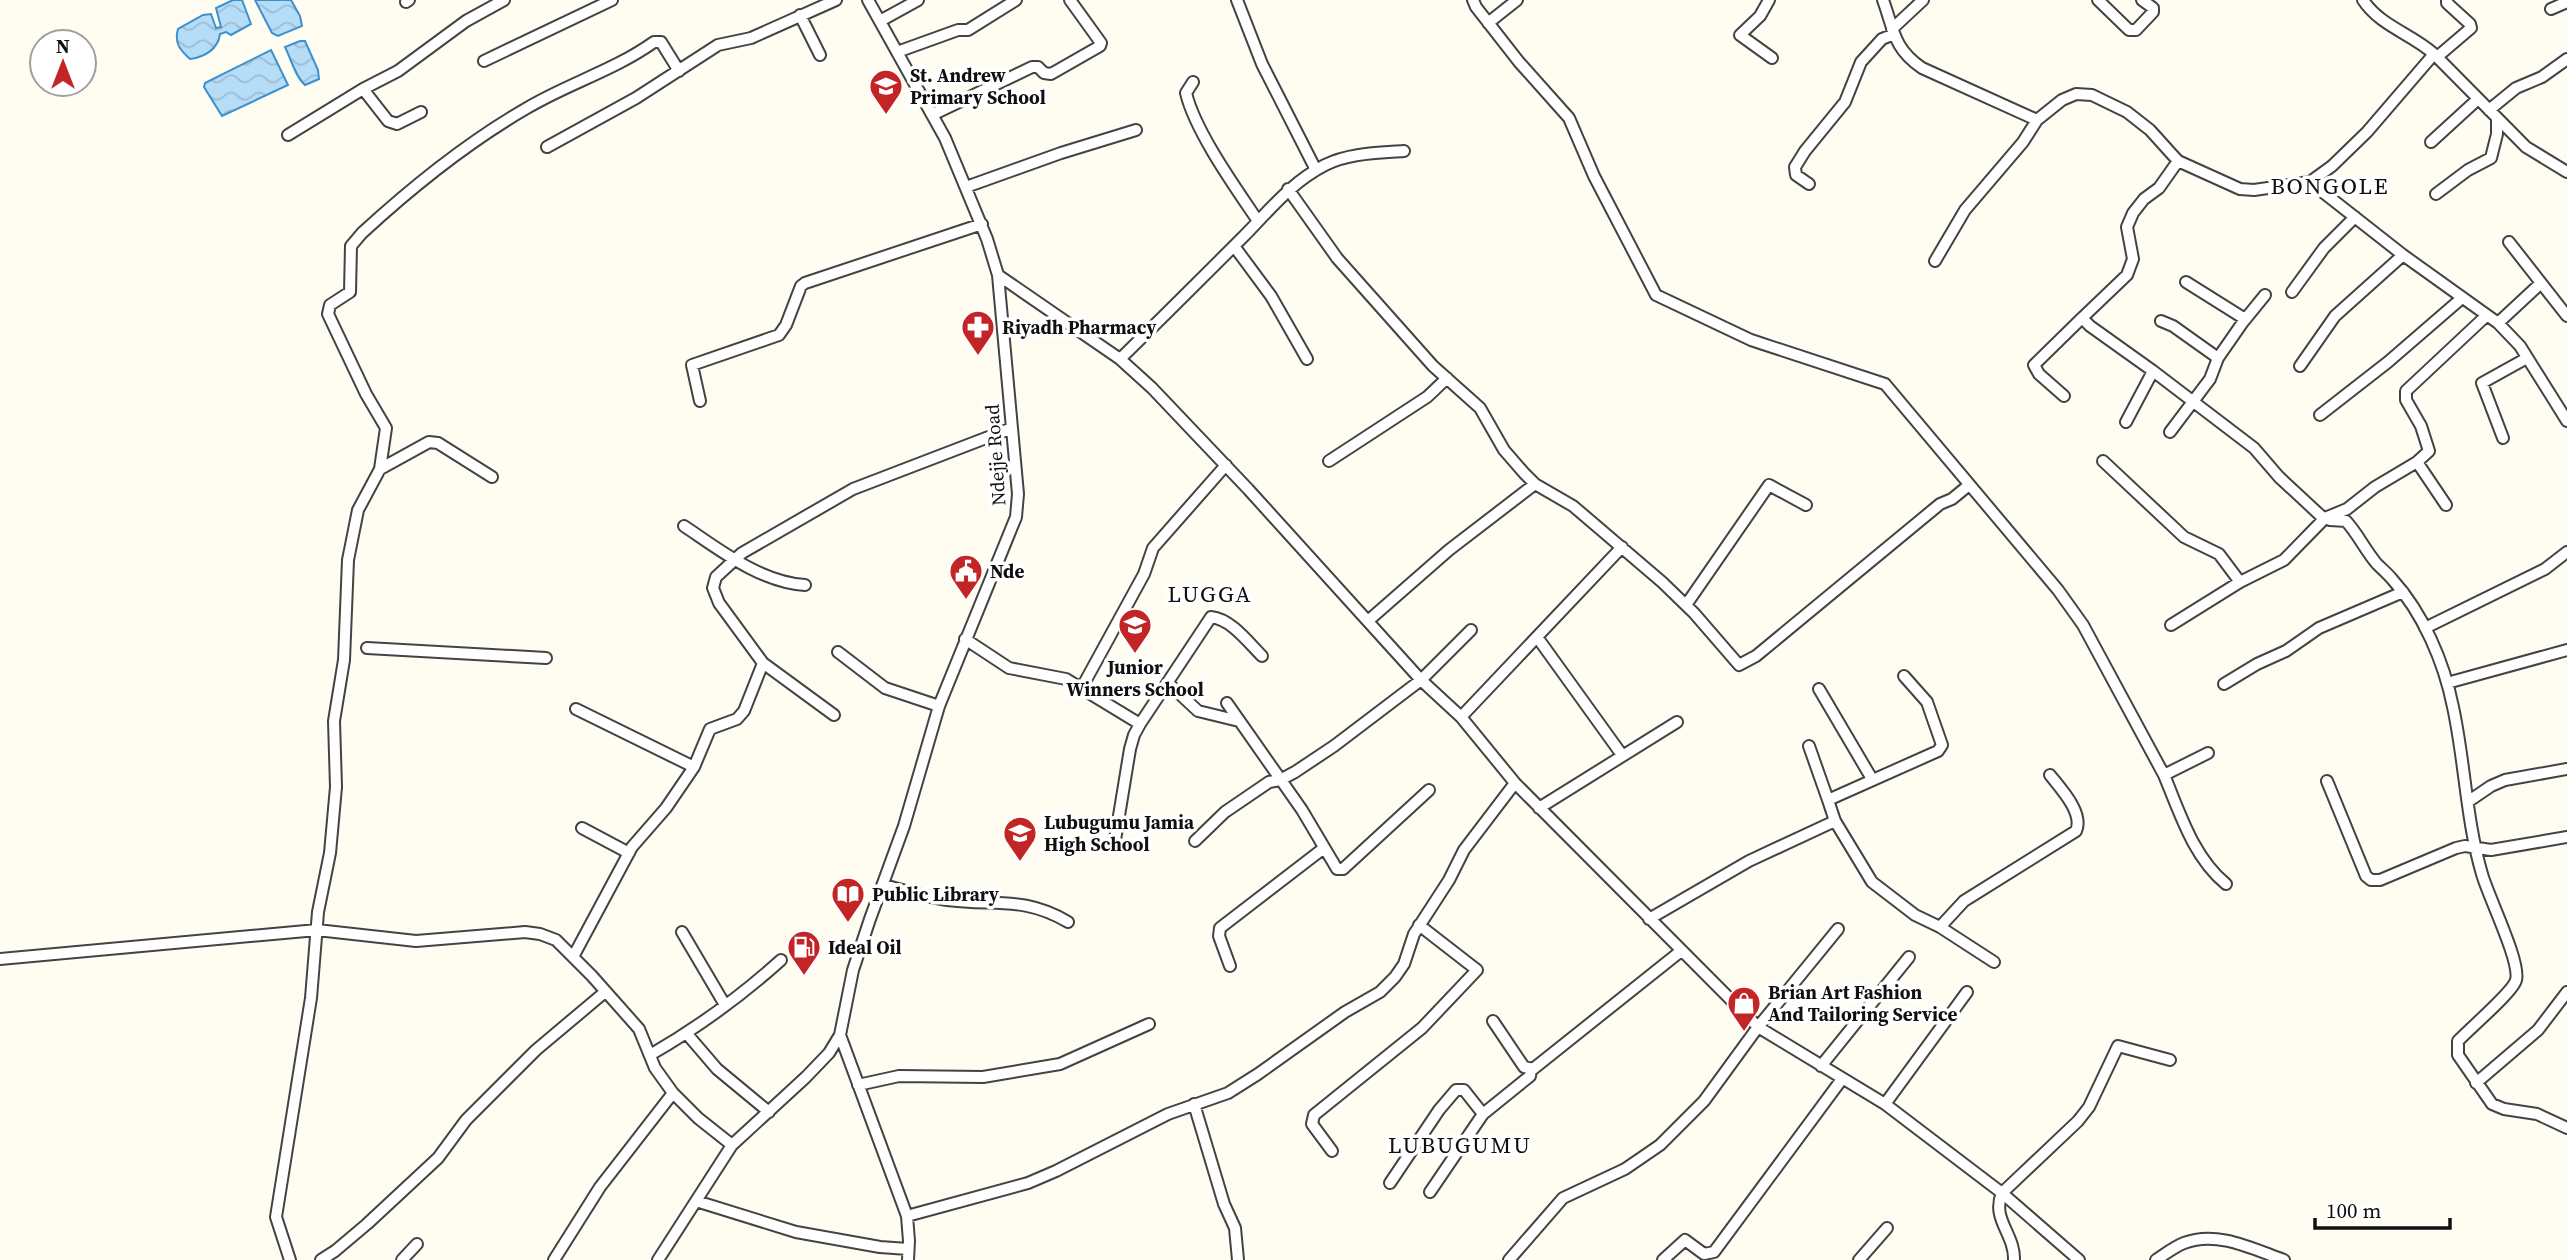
<svg xmlns="http://www.w3.org/2000/svg" width="2567" height="1260" viewBox="0 0 2567 1260" font-family="'Source Serif 4',serif">
	<style>
		.water { fill: url(#water-waves); stroke: #3c90cf; stroke-width: 2 }
		.lines { fill: none; stroke-linecap: round; stroke-linejoin: round }
		.minor-casing { stroke: #434343; stroke-width: 14 }
		.minor { stroke: #fff; stroke-width: 10 }
		.labels { text-anchor: middle; dominant-baseline: central; stroke-width: 7; stroke-linejoin: round; paint-order: stroke }
		.poi-label { font-size: 19px; font-weight: bold; fill: #101010; stroke: #fff; text-anchor: start }
		.street-label { font-size: 19px; fill: #101010; stroke: #fff }
		.quarter-label { font-size: 23px; letter-spacing: 2px; fill: #101010; stroke: #fff }
	</style>
	<defs>
		<pattern id="water-waves" width="16" height="10" patternUnits="userSpaceOnUse" patternTransform="scale(1.75)"><rect width="16" height="10" fill="#b6ddf7"/><path d="M0 5q4-4 8 0t8 0" fill="none" stroke="#9bbdd3"/></pattern>
	</defs>
	<rect width="100%" height="100%" fill="#fffdf2"/>
	<path class="water" d="M233,0h9l9,24 -20,11 -5,-3 -6,2c-2,15 -15,23 -30,25 -10,-9 -16,-16 -12,-30l25,-14 8,-1 5,14 5,-1 -5,-19z
		M255,0h36l9,16 2,10 -24,10 -6,-3z
		M300,41h5l13,29 1,9 -14,6c-10,-9 -14,-26 -20,-38z
		M271,50l17,35 -66,31 -18,-29 1,-4z"/>
	<g class="lines">
		<defs>
			<path id="minor" d="M1237,0l25,64 54,106
				M1473,0l3,7 43,55 50,56 25,58 62,119 95,45 134,44 173,206 25,35 81,150 44,-22
				M1769,0l-9,16 -20,19 32,23
				M1883,0c11,30 10,48 39,68l115,52 25,-20 14,-6 16,1 35,17 23,18 28,31 62,28 14,1 56,-8 22,-16 35,-34 67,-78
				M2098,0l31,30h7l17,-18v-4l-11,-8
				M2363,0c17,26 49,34 71,54l92,93 41,25
				M406,2l3,-2
				M2551,9l16,-7
				M800,15l20,40
				M880,21l38,-21
				M1488,23l29,-23
				M1892,29l31,-29
				M897,52l61,-22h10l48,-30
				M2437,57l34,-29 -1,-4 -23,-21v-3
				M484,61l128,-61
				M1193,82l-7,11c9,38 49,94 72,128
				M363,89l25,32 9,3 24,-12
				M2489,110l27,-22 26,-11 25,-18
				M932,115l100,-48h6l6,6 7,1 49,-28 1,-3 -31,-43
				M288,135l75,-46 35,-18 68,-50 38,-21
				M2431,142l47,-43
				M547,147l89,-49 82,-53 33,-7 85,-38
				M2178,161l-19,27 -15,11 -11,14 -6,14 6,32 -6,16 -45,43 8,8 63,45 101,77 25,29 42,39 9,4 16,1c12,13 19,29 31,43 5,5 10,9 15,15 31,34 52,83 61,128 12,55 13,113 29,167 6,22 39,88 34,106 -3,12 -47,49 -58,61v14l34,49 12,5 33,5 30,14
				M2310,182l93,73 95,68 22,23 47,75
				M1809,184l-13,-9 -1,-8 10,-16 40,-49 16,-40 21,-23 12,-5
				M966,187l95,-34 75,-23
				M1288,189l49,69 96,108 47,42 24,42 20,23 11,11 38,22 89,76 32,31 45,52 17,-9 184,-152 12,-5 17,-14
				M2436,194l32,-24 23,-12 6,-24v-14
				M2509,242l58,74
				M1234,246l37,50 36,63
				M1935,261l30,-51 58,-68 14,-22
				M998,275l122,84 32,29 96,101 173,191 40,37 54,66 243,244 127,77 117,89 77,67
				M2186,282l59,37
				M2292,292l32,-44 31,-31
				M2161,321l12,5 45,32
				M2498,323l43,-40
				M1120,359c41,-40 81,-80 122,-121 27,-27 48,-55 83,-73 24,-12 53,-12 79,-14
				M2300,366l35,-50 68,-61
				M2064,396l-25,-22 -5,-9 48,-47
				M700,401l-8,-36 87,-30 7,-10 15,-39 4,-3 177,-59
				M2320,415l68,-53 74,-64
				M2126,422l27,-51
				M2170,432l40,-53 8,-21 25,-36 22,-27
				M2503,438l-21,-55 45,-25
				M1329,461l98,-64 20,-19
				M2103,461l81,76 35,17 21,28
				M2417,462l12,-11 -8,-25 -15,-26v-9l80,-75
				M380,469l49,-27 9,1 54,34
				M684,526c36,24 76,56 121,59
				M1686,605l83,-120 37,20
				M1369,620l80,-70 86,-66
				M2171,625l69,-43 44,-22 41,-42 22,-9 28,-22 42,-25 29,43
				M2425,628l120,-59 22,-17
				M1537,637l85,118
				M965,639l44,29 57,11 74,45 -6,11 -4,14 -15,91
				M367,648l179,10
				M838,652l47,36 54,18
				M1904,676l23,26 15,43 -4,6 -110,49 7,21 37,61 43,33 25,12 54,35
				M1168,683l30,28 41,10
				M2447,683l120,-33
				M2224,684l33,-20 29,-13 33,-23 84,-36
				M1081,689l63,-115 9,-26 73,-83
				M1819,689l53,90
				M1227,703l75,107 35,59h6l86,-79
				M576,709l118,58
				M834,715l-71,-52 -44,-60 -6,-15 3,-11 26,-24 111,-64 159,-61
				M1461,717l161,-170
				M1140,724l71,-107c20,2 37,25 51,39
				M1809,746l19,54
				M2164,775c16,38 29,82 62,109
				M2327,781l39,95 5,4h9l76,-32 9,-2 26,4 76,-13
				M2469,801l22,-15 14,-6 62,-11
				M1539,808l138,-86
				M582,828l47,25
				M1195,841l30,-29 44,-30 11,-2 15,-8 39,-26 87,-66 50,-50
				M884,885c21,6 42,12 63,15 48,6 77,-4 121,22
				M1649,919l100,-58 86,-40
				M1940,927l24,-26 112,-70c8,-18 -15,-42 -26,-56
				M682,932l43,73
				M573,957l59,-110 34,-39 28,-41 16,-38 27,-10 7,-8 19,-48
				M0,959l317,-29 99,11 109,-9 15,2 16,6 36,36 47,53 16,39 18,25 25,25 34,27
				M1230,966l-11,-30 1,-8 104,-80
				M1493,1021l31,46 9,2 148,-118
				M687,1034l30,35 52,43
				M840,1035l67,181 2,25 -1,19
				M650,1055c47,-27 91,-59 131,-95
				M1821,1066l88,-109
				M2476,1083l62,-53 29,-38
				M858,1085l41,-9 84,1 77,-13 89,-40
				M1194,1104l30,100 11,24 3,32
				M1885,1104l82,-112
				M1332,1151l-20,-27 2,-9 108,-87 55,-58 -58,-45
				M1390,1183l49,-73 17,-20h8l19,24
				M1430,1192l53,-78 47,-38 1,-6
				M696,1201l100,31 84,15 28,2
				M907,1216l121,-33 28,-12 112,-57 60,-21 30,-19 87,-62 35,-20 15,-15 9,-13 10,-30 35,-54 15,-30 51,-67
				M290,1260l-14,-43 35,-219 7,-86 12,-59 6,-66 -2,-66 10,-61 4,-100 10,-50 22,-41 6,-41 -20,-34 -38,-80 2,-9 20,-13 1,-46 11,-13c50,-46 106,-91 165,-125 42,-25 86,-37 127,-66h7l18,29
				M321,1260l14,-9 32,-27 71,-66 28,-38 70,-70 69,-58
				M402,1260l15,-16
				M554,1260l46,-73 73,-94
				M658,1260l74,-115 74,-68 23,-24 11,-18 13,-65 17,-51 34,-93 35,-120 77,-189 2,-23 -20,-219 -11,-36 -42,-101 -77,-138
				M1509,1260l54,-62 62,-29 35,-24 44,-44 54,-74 80,-98
				M1663,1260l22,-20 19,14 10,-2 128,-173
				M1859,1260l28,-32
				M2014,1260c1,-26 -23,-41 -12,-67l76,-72 11,-14 29,-61 52,14
				M2156,1260c9,-6 18,-13 28,-17 33,-13 69,6 100,17"/>
		</defs>
		<use href="#minor" class="minor-casing"/>
		<use href="#minor" class="minor"/>
	</g>
	<defs>
		<symbol id="school-pin" viewBox="-11 -11 22 30"><path d="M0 17L-7.5 6A9.5 9.5 0 1 1 7.5 6Z" fill="#c32527" stroke="#fff"/><path d="M0-5L7-2L0 1L-7-2ZM-4 1L0 2.5L4 1V4Q0 6-4 4Z" fill="#fff"/></symbol>
		<symbol id="pharmacy-pin" viewBox="-11 -11 22 30"><path d="M0 17L-7.5 6A9.5 9.5 0 1 1 7.5 6Z" fill="#c32527" stroke="#fff"/><path d="M-2-6h4v4h4v4h-4v4h-4v-4h-4v-4h4Z" fill="#fff"/></symbol>
		<symbol id="civic-pin" viewBox="-11 -11 22 30"><path d="M0 17L-7.5 6A9.5 9.5 0 1 1 7.5 6Z" fill="#c32527" stroke="#fff"/><path d="M-.6-6.5H3V-4.5H.6V-3L4-1V1h2V6H-6V1h2V-1L-.6-3ZM-1.2 2.5V6h2.4V2.5Z" fill="#fff"/></symbol>
		<symbol id="library-pin" viewBox="-11 -11 22 30"><path d="M0 17L-7.5 6A9.5 9.5 0 1 1 7.5 6Z" fill="#c32527" stroke="#fff"/><path d="M-6-4Q-3-5.5-.7-3.5V5Q-3 3-6 4ZM6-4Q3-5.5 .7-3.5V5Q3 3 6 4Z" fill="#fff"/></symbol>
		<symbol id="fuel-pin" viewBox="-11 -11 22 30"><path d="M0 17L-7.5 6A9.5 9.5 0 1 1 7.5 6Z" fill="#c32527" stroke="#fff"/><path d="M-5.5-6h7V0h2V4h1.3V-2.5L3-4.5l.8-.8L6-3V5H2.5V1h-1V6h-7ZM-4.2-4.7v3.2H.2V-4.7Z" fill="#fff"/></symbol>
		<symbol id="shop-pin" viewBox="-11 -11 22 30"><path d="M0 17L-7.5 6A9.5 9.5 0 1 1 7.5 6Z" fill="#c32527" stroke="#fff"/><path d="M-5-2.5h2.3a2.7 3.5 0 0 1 5.4 0H5L5.5 6h-11ZM-1.5-2.5h3a1.5 2.3 0 0 0-3 0Z" fill="#fff"/></symbol>
	</defs>
	<g fill-rule="evenodd">
		<use href="#school-pin" x="867" y="67" width="38" height="52"/>
		<use href="#pharmacy-pin" x="959" y="308" width="38" height="52"/>
		<use href="#civic-pin" x="947" y="552" width="38" height="52"/>
		<use href="#school-pin" x="1116" y="606" width="38" height="52"/>
		<use href="#school-pin" x="1001" y="814" width="38" height="52"/>
		<use href="#library-pin" x="829" y="875" width="38" height="52"/>
		<use href="#fuel-pin" x="785" y="928" width="38" height="52"/>
		<use href="#shop-pin" x="1725" y="984" width="38" height="52"/>
	</g>
	<g class="labels">
		<g class="poi-label">
			<text x="910" y="75">St. Andrew<tspan x="910" dy="22">Primary School</tspan></text>
			<text x="1002" y="327">Riyadh Pharmacy</text>
			<text x="990" y="571">Nde</text>
			<text x="1135" y="667" text-anchor="middle">Junior<tspan x="1135" dy="22">Winners School</tspan></text>
			<text x="1044" y="822">Lubugumu Jamia<tspan x="1044" dy="22">High School</tspan></text>
			<text x="872" y="894">Public Library</text>
			<text x="828" y="947">Ideal Oil</text>
			<text x="1768" y="992">Brian Art Fashion<tspan x="1768" dy="22">And Tailoring Service</tspan></text>
		</g>
		<g class="street-label">
			<text transform="translate(995 455) rotate(-94)">Ndejje Road</text>
		</g>
		<g class="quarter-label">
			<text x="2330" y="186">BONGOLE</text>
			<text x="1210" y="594">LUGGA</text>
			<text x="1460" y="1145">LUBUGUMU</text>
		</g>
	</g>
	<g transform="translate(63 63)"><circle r="33" fill="#ffffff" stroke="#9f9f9f" stroke-width="2"/>
	<path d="M0-5L12 26L0 18L-12 26Z" fill="#c32527"/>
	<text y="-10" font-size="19" font-weight="bold" text-anchor="middle" fill="#101010">N</text>
	</g>
	<path d="M2315 1218v10h135v-10" fill="none" stroke="#101010" stroke-width="3.5"/>
	<text x="2326" y="1218" font-size="21" fill="#101010" stroke="#ffffff" stroke-width="5" paint-order="stroke">100 m</text>
</svg>
